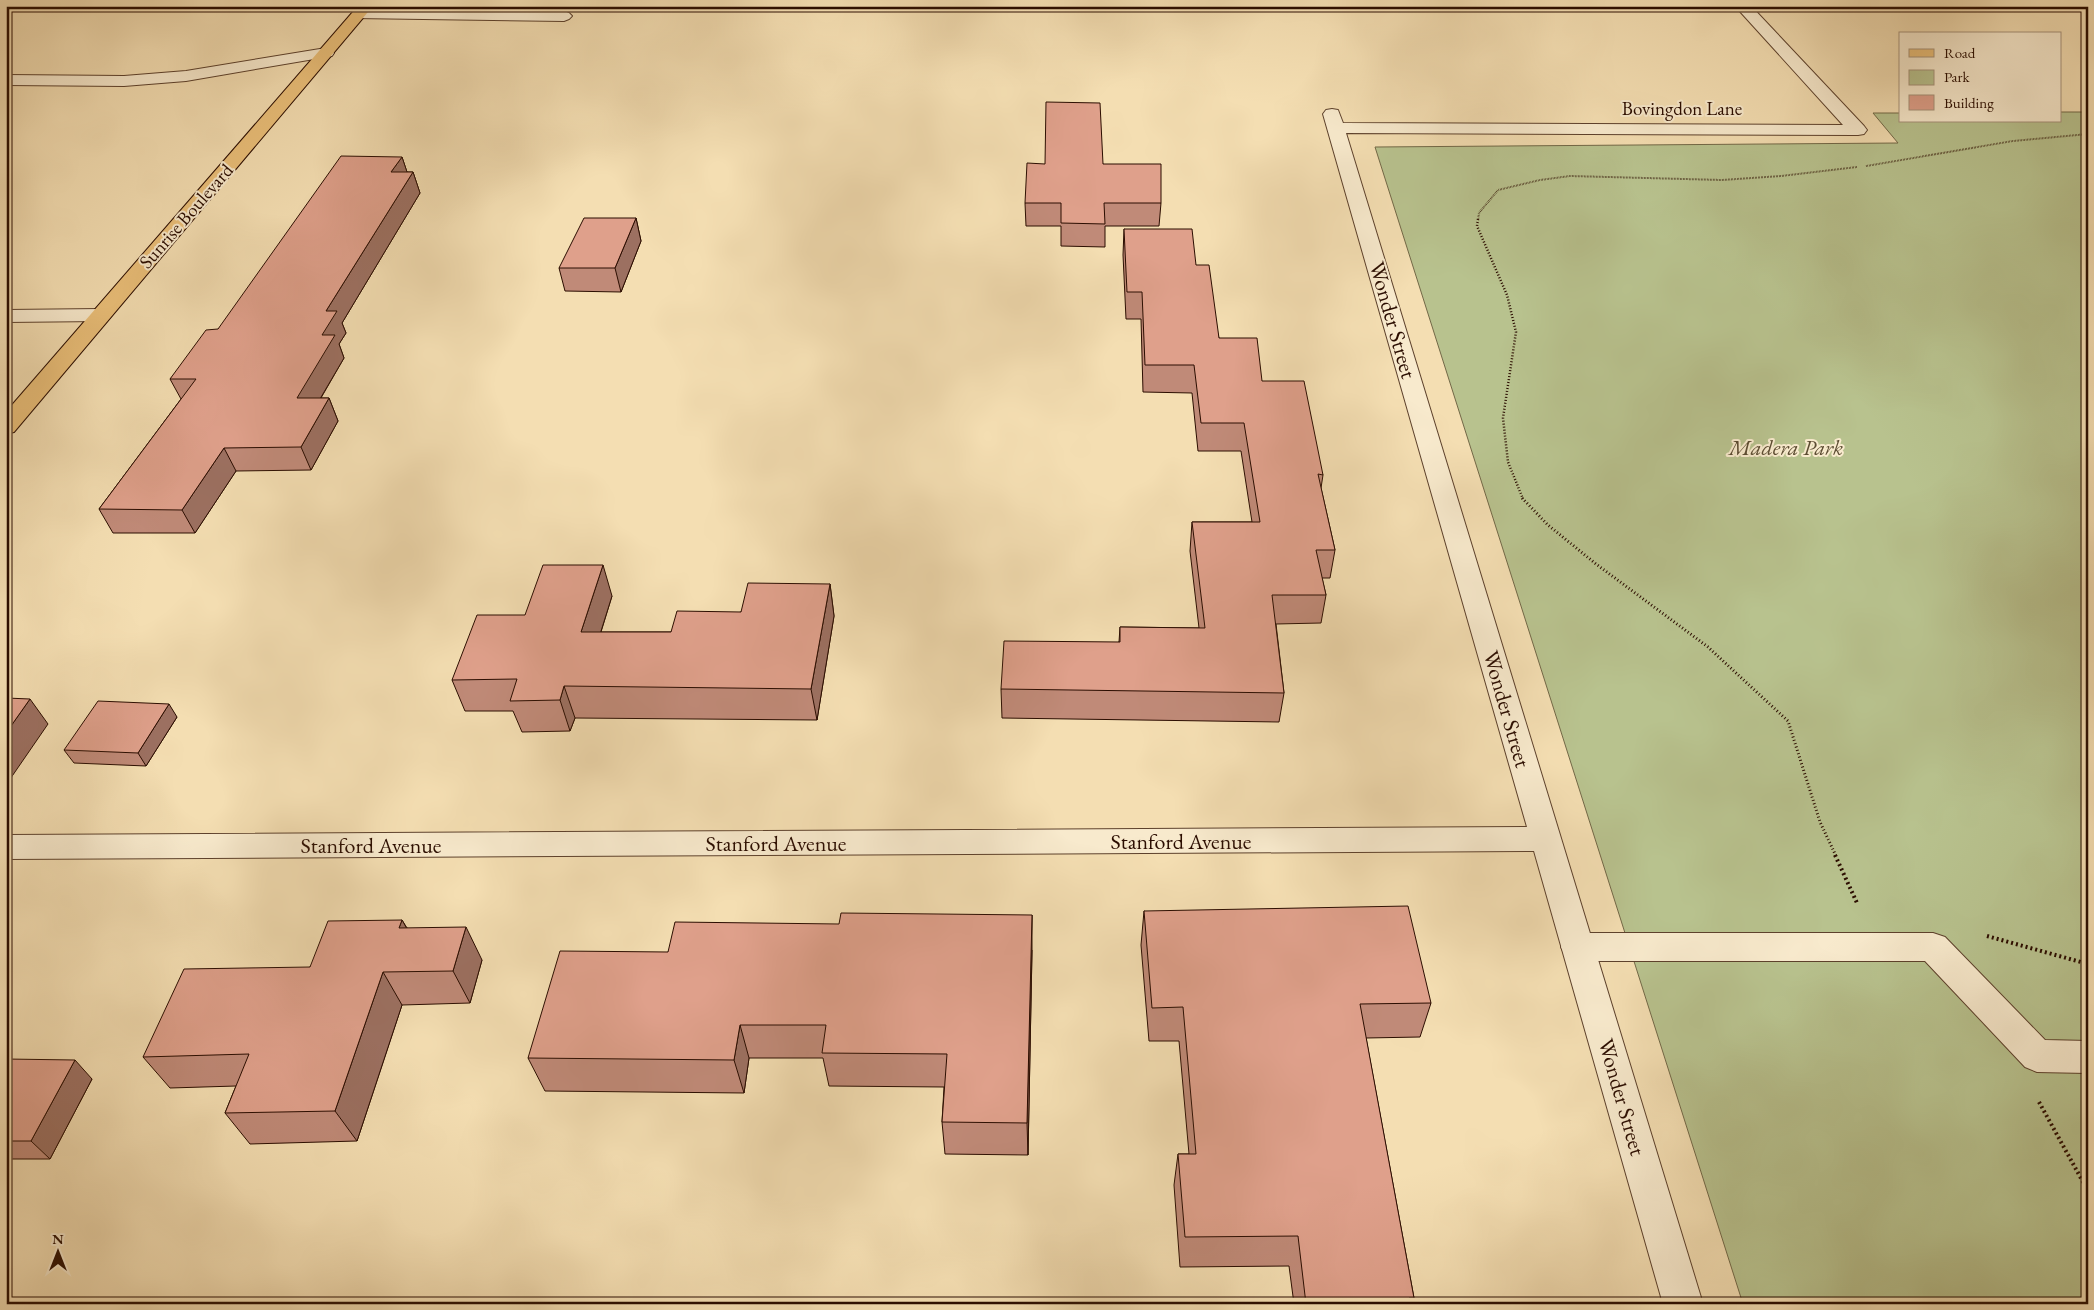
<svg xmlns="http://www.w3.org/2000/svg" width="2094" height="1310" viewBox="0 0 2094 1310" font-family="'EB Garamond',serif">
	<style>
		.green { fill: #b8c28e; stroke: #726847 }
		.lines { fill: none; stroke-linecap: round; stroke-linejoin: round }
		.service-casing { stroke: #5d412c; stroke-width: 2 }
		.minor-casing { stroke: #5d412c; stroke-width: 2 }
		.primary-casing { stroke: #2b0d00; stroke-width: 2 }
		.path-far3 { stroke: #2b0d00; stroke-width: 2; stroke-dasharray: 0.5 1; stroke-linecap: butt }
		.path-far2 { stroke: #2b0d00; stroke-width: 2.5; stroke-dasharray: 1 2; stroke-linecap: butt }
		.path-far1 { stroke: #2b0d00; stroke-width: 3; stroke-dasharray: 1 2.5; stroke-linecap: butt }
		.path { stroke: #2b0d00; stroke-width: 4; stroke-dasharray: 2 3; stroke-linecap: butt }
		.service { fill: #f8eacd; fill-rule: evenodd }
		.minor { fill: #f8eacd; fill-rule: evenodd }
		.primary { fill: #eabf79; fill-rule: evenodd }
		.wall { fill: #c08a78; stroke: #2b0d00 }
		.shaded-wall { fill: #9c7061; stroke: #2b0d00 }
		.building { fill: #dfa08b; stroke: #2b0d00 }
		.labels { text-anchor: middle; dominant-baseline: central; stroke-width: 4; stroke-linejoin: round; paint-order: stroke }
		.far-street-label { font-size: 19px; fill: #2b0d00; stroke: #f8eacd }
		.street-label { font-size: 22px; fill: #2b0d00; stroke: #f8eacd }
		.park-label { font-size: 22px; font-style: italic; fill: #5c4c32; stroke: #f8eacd }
	</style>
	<rect width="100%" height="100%" fill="#f4deb2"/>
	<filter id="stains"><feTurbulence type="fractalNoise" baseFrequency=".004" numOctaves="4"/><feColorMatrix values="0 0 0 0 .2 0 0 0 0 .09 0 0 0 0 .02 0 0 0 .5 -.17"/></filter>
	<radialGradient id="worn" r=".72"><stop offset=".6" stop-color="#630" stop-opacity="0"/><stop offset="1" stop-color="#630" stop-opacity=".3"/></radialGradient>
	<path class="green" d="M2060,112h28v1192h-345l-368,-1157 523,-4 -25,-30h27v8h160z"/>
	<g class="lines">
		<defs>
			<path id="service" d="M359,10l205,1 5,2 3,3 -3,3 -5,2 -210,-3 -3,-3 3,-3z
				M326,48l6,2 2,3 -2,3 -146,25 -62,5 -118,-1v-10l118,1 62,-5z
				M1578,933h355l12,4 100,103 43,1v32l-51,-1 -12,-5 -100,-106h-347l-12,-4 -5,-10 5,-10z"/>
			<path id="minor" d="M1735,6h16l113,120 3,4 -3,4 -6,1 -512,-2 357,1171h-40l-129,-453 -1528,8v-24l1521,-8 -204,-713 3,-4 6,-1 6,1 5,13 500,2z
				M101,309l7,2 4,4 -4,4 -7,2 -95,1v-12z"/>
			<path id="primary" d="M358,6h15l-359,426 -8,2v-22z"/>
		</defs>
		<use href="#service" class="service-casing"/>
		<use href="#minor" class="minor-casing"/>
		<use href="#primary" class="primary-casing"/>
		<path class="path-far3" d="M1866,166l147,-25 75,-7
			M1478,220l1,-7 19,-23 42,-10 30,-4 152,4 59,-4 76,-9"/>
		<path class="path-far2" d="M1478,219l-1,7 30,69 9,37 -13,86 5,44 15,37"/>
		<path class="path-far1" d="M1522,498l26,27 48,39 112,83 80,74 32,101 16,34
			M2088,690l-4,1 4,6"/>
		<path class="path" d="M1835,855l22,48
			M1987,936l101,28
			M2039,1102l49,89"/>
		<use href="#service" class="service"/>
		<use href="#minor" class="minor"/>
		<use href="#primary" class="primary"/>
	</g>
	<path class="wall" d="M402,157l5,15h6l7,21 -78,130 4,10 -7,11 5,14 -23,40h8l9,23 -27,49 -75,1 -41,62h-82l-14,-24 82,-110 -11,-20 48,-50z
		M1103,164l58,39 -2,23h-54v21l-44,-1v-20h-35l-1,-23z
		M636,218l5,23 -20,51 -56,-1 -6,-23z
		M1124,229l72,36 23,73 43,43 61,94 -2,13 14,62 -5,28h-8l4,17 -5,28 -45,1 8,69 -5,29 -277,-4 -1,-29 118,-47 1,-15 79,1 -9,-77 2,-29h60l-11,-71h-43l-6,-58 -49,-1 -2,-73h-15l-3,-64z
		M830,584l4,32 -17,104 -242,-2 -5,13 -48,1 -9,-21h-48l-13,-31 73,-65 87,-19 -11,36h70l70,-20z
		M177,717l-31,49 -72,-3 -10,-13z
		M1144,911l287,92 -11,34 -54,1 48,260 -3,6h-117l-5,-38 -109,1 -6,-82 4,-31h11l-10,-113h-30l-8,-96z
		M402,920l5,8 75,32 -12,43 -68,2 -45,136 -107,3 -25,-31 11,-27 -66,2 -27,-31 167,-90z
		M1032,950l-4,205 -83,-1 -3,-32 2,-35 -115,-1 -6,-28h-74l-5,35 -199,-2 -17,-33 140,-106z
		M6,1059l86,20 -42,80h-44z"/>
	<path class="shaded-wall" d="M402,157l7,21 -18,-6z
		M413,172l7,21 -78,130 4,10 -7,11 5,14 -37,63 -10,-23 25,-63 4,-24z
		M636,218l5,23 -20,51 -6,-24z
		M329,398l9,23 -27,49 -10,-23z
		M224,448l12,23 -41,62 -13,-23z
		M603,565l9,31 -21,67 -10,-31z
		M830,584l4,32 -17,104 -6,-31z
		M564,686l11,32 -5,13 -10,-31z
		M30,699l18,25 -42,61v-52z
		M169,704l8,13 -31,49 -8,-13z
		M1032,915v35l-4,205 -1,-32z
		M402,920l18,32 -21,-24z
		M466,927l16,33 -12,43 -17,-32z
		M383,972l19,33 -45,136 -22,-30z
		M740,1025l9,33 -5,35 -10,-33z
		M75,1060l17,19 -42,80 -19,-18z"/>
	<path class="building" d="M1046,102l54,1 3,61h58v39h-57l1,21 -44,-1v-20h-36l2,-40 18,1z
		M341,156l61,1 -11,15h22l-87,139h11l-15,24h13l-38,63h32l-28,49 -77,1 -42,62 -83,-1 97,-130h-26l36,-49 12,-1z
		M584,218h52l-21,50h-56z
		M1124,229h68l4,36h13l10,73h38l5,43h42l19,94 -5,-1 17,76h-19l10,45h-54l12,98 -283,-4 3,-48 116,1v-15l85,1 -13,-106h68l-16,-99h-43l-7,-58h-49l-3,-73h-15z
		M543,565h60l-22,67h90l6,-21 64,1 7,-29 82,1 -19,105 -247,-3 -4,14 -50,1 7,-22 -65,1 25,-65h48z
		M6,698l24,1 -24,34z
		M98,701l71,3 -31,49 -74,-3z
		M1408,906l23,97 -71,1 54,294h-5l1,6h-104l-8,-68 -113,1 -7,-83h18l-13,-147 -31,1 -8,-97z
		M841,913l191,2 -5,208 -85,-1 5,-68 -125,-1 4,-28h-86l-6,35 -206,-2 32,-107 108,1 7,-30 164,2z
		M402,920l-3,8 67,-1 -13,44 -70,1 -48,139 -110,2 24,-59 -106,3 41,-88 126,-2 18,-46z
		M6,1059l69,1 -44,81h-25z"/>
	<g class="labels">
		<g class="far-street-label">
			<text x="1682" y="108">Bovingdon Lane</text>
			<text transform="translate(186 216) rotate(-49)">Sunrise Boulevard</text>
		</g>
		<g class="street-label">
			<text transform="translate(1393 320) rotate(74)">Wonder Street</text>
			<text transform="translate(1507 709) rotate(74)">Wonder Street</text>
			<text x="1181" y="841">Stanford Avenue</text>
			<text x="776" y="843">Stanford Avenue</text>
			<text x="371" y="845">Stanford Avenue</text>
			<text transform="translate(1622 1097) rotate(74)">Wonder Street</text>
		</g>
		<g class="park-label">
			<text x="1786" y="447">Madera Park</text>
		</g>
	</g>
	<rect width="2094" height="1310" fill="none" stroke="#f4deb2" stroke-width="25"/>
	<rect x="8" y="8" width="2079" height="1295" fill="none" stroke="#2b0d00" stroke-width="2.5"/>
	<rect x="12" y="12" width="2069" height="1285" fill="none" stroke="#2b0d00"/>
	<rect x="1899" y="32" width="162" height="90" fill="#f8eacd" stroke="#a6927b"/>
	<rect x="1909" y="49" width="25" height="8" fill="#eabf79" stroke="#a6927b"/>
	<text x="1944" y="58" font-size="15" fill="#2b0d00">Road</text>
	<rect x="1909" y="70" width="25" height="15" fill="#b8c28e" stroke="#a6927b"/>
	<text x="1944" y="82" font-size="15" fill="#2b0d00">Park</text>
	<rect x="1909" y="95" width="25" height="15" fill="#dfa08b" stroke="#a6927b"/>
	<text x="1944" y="108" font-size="15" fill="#2b0d00">Building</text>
	<g transform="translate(58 1252)" stroke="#f8eacd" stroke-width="4" paint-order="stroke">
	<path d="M0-4L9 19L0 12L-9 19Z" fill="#2b0d00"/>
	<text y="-8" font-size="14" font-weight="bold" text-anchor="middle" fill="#2b0d00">N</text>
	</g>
	<rect width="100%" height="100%" filter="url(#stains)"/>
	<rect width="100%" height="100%" fill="url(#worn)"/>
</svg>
